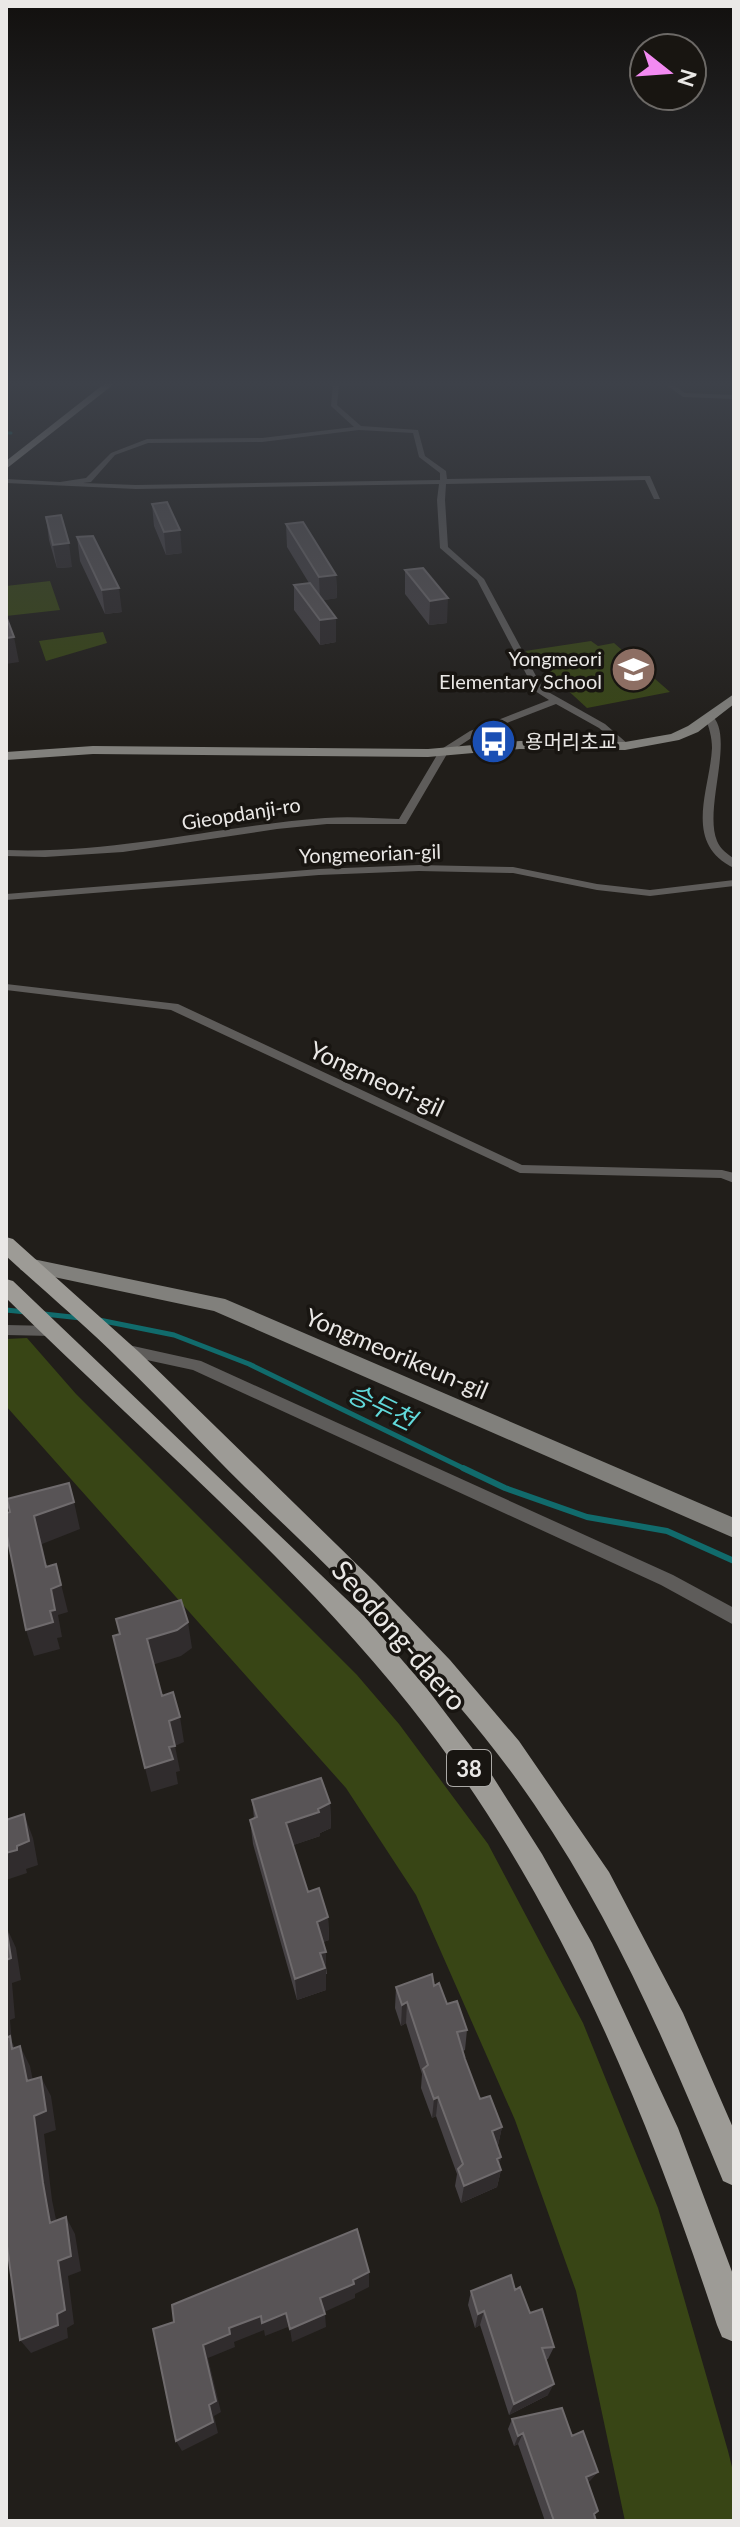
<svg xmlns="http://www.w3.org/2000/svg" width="740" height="2527" viewBox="0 0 740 2527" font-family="Lato,'Noto Sans KR',sans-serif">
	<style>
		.green { fill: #384515 }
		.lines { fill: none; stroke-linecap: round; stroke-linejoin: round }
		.stream-far2 { stroke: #116b6c; stroke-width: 3 }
		.stream-far1 { stroke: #116b6c; stroke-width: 5 }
		.stream { stroke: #116b6c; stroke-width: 6 }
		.street { fill: #5e5c5a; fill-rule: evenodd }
		.secondary { fill: #81807c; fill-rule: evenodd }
		.primary { fill: #9d9b96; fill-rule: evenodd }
		.wall { fill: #464245 }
		.shaded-wall { fill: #302c2d }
		.building { fill: #585456; stroke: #6f6b6d; stroke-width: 2 }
		.labels { text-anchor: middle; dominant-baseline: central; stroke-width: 7; stroke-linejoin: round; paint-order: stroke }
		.far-poi-label { font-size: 20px; fill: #eae8e6; stroke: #181511; text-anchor: end }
		.far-street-label { font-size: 20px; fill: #eae8e6; stroke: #181511 }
		.shield { fill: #181511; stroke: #aba9a6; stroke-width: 2 }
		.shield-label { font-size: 22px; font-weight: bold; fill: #eae8e6 }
		.street-label { font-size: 24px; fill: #eae8e6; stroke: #181511 }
		.water-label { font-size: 26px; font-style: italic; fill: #61d9db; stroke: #181511 }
		.near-street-label { font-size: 28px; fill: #eae8e6; stroke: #181511 }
	</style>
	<rect width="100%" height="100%" fill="#211e1a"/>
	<path class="green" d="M50,581l10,29 -54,6v-30z
		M103,632l4,11 -61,18 -7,-20z
		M591,641l7,5 16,-3 56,49 -83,16 -62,-57z
		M27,1338l49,56 281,281 42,49 89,120 95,179 75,185 70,243 6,24v46h-109l-49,-230 -61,-171 -99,-225 -70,-107 -340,-382v-67z"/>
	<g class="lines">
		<path class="stream-far2" d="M6,433h5"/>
		<path class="stream-far1" d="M6,1310l20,2
			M44,1314l37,4
			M99,1320l75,15 75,29 218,106"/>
		<path class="stream" d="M463,1468l42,20 82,29 80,14 67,30"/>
		<path class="street" d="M333,384h149l-143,2 -2,19 24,21 57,4 7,26 21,15 1,8 203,-3 10,23h-6l-9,-19 -199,4 -1,16 3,47 36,32 59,110 62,35 23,20v4h-6l-23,-20 -43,-24 -80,31 -29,19 -41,70h-79l-50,5 -154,23 -78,5 -39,-1v-6c111,4 210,-24 319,-32 24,-2 49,0 74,1l41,-69 30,-19 79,-31 -14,-9 -58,-111 -37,-32 -3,-48 2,-16 -303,5 -130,-6v-4l54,3 26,-4 25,-25 36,-14 115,-1 92,-11 -23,-21zM359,430l54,3 6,24 21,16v7l-304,5 -53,-2 8,-1 24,-27 33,-12 114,-1z
			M665,384h7l13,9 49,2v4l-51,-2z
			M710,714c27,19 -7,94 7,127 3,8 11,13 17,18v9c-52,-25 -24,-78 -22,-120 0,-11 -3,-21 -7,-31z
			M419,865l94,2 84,17 53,6 84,-10v6l-84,10 -53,-6 -84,-17 -94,-2 -100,4 -313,25v-6l313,-25z
			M6,984l172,20 344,161 200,5 12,3v10l-13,-5 -201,-5 -349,-163 -165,-20z
			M6,1325l46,1 5,1 2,4 -2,4 -5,1 -46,-1z
			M124,1344l77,17 472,214 61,33v17l-73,-40 -468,-215 -74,-16 -2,-4 2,-4z"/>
		<path class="secondary" d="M734,694v10l-36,28 -19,8 -54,10 -105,-1 -92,8 -335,-3 -87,6v-8l87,-6 335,3 92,-8 105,1 46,-8 17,-8z
			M28,1258l197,41 509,219v20l-520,-227 -193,-41 -3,-5 3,-5z"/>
		<path class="primary" d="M104,384h10l-108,85v-8z
			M6,1237l7,2 126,113 237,231 74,77 69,81 90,131 74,141 51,117v56l-11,-5c-55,-133 -108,-258 -189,-377 -81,-119 -186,-218 -289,-317 -42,-41 -81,-85 -123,-125 -37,-37 -78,-71 -116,-106z
			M6,1279l7,2 351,335 64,74 60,79 54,85 50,89 86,185 56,149v65l-12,-5 -5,-12c-72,-219 -162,-437 -307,-619 -119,-150 -269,-274 -404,-408z"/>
	</g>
	<path class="wall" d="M152,504l30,49 -16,2 -12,-29z
		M46,517l26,50 -15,1 -8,-28z
		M286,524l50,51 1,23 -14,2 13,18v24l-16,3 -26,-35v-25l15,-2 -22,-36z
		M77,537l45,75 -17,2 -25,-53z
		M405,570l42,53 -18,2 -24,-31z
		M252,1800l78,3 1,25 -11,5v3l-27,9 15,47 20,25 1,23 -6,2 4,32h-2l1,16 -29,10 -44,-156 -3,-24 4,-2z
		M434,1986l13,18 20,26 -2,20 -2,1 2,8 15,40 22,28 -4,18 -1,1 4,11 -2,8 2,5 -4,17 -36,16 -6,-17 2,-12 -21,-58 -4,2 -11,-30 1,-14 -16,-51 -5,3 -6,-18 1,-21z
		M515,2290l15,23 24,34 -6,12 -2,1 2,35 -39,20 -29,-90 -5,3 -7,-23 3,-14z
		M512,2419l60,17 26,36 -10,10 8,39h-51l-27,-77 -4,2 -6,-17z"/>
	<path class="shaded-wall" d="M180,530l2,23 -16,2 -2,-23z
		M69,543l3,24 -15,1 -4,-23z
		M336,575l1,23 -17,3 -1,-24z
		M119,588l3,24 -17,2 -3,-24z
		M448,598l-1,25 -18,2 1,-24z
		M336,618v24l-16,3v-25z
		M14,637l5,25 -13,2v-26z
		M74,1502l6,27 -38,15 10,44 4,-24 12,48 -10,3 4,22 -5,1 3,11 -26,7 -8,-26 24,-19 -4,-44 -12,-51z
		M188,1622l4,26 -11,8 -29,9 -5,-26z
		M180,1717l4,25 -9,4 5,25 -4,1 2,12 -27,8 -6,-24 24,-21v-26z
		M330,1803l1,25 -11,5v3l-32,11 -2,-24z
		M24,1814l9,24 5,27 -12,4 1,4 -21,7v-27l11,-7z
		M328,1917l1,23 -11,4 -1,-22z
		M6,1926l10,22 5,32 -9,3 3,35 -5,2 2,22 8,15 -14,-14z
		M326,1952v38l-29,10 -2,-21 25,-26z
		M407,2002l-1,21 -5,3 1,-21z
		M20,2046l10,20 7,35 -10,-20z
		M41,2077l10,19 5,34 -12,4 8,66 8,39 -10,-16 -7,-40 -9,-67z
		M438,2097l-2,19 -4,2 2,-19z
		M502,2127l-4,18 -10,4 4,-18z
		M501,2157l-3,14 3,-1 -4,17 -36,16 3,-17 33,-27z
		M66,2217l9,17 6,37 -13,5 6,48 -7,4 1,10 -37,15 -11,-13 37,-26 1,-53z
		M369,2272v15l-14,7v4l-33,15 -2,-15z
		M484,2311l-4,14 -5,3 3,-14z
		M286,2313l2,14 -23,9 -1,-6 -30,12 1,5 -27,11 13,54 -7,4 4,17 -36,18 -6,-10 33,-36 -6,-60 26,-17 32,-12z
		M325,2314l1,13 -34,15 -2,-13z
		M554,2384l-6,11 -39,20 5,-11z
		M523,2433l-5,11 -4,2 4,-10z
		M598,2472l-8,9 -11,5 7,-9z"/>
	<path class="building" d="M167,502l13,28 -16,2 -12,-28z
		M61,515l8,28 -16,2 -7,-28z
		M303,522l33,53 -17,2 -33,-53z
		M93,536l26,52 -17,2 -25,-53z
		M423,568l25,30 -18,3 -25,-31z
		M310,583l26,35 -16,2 -26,-35z
		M6,616l8,21 -8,1z
		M69,1483l5,19 -40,14 12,51 10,-3 5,21 -10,4 4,21 -5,1 3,11 -27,8 -20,-99v-18l4,-1 -3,-13z
		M181,1600l7,22 -11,8 -30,9 15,57 11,-4 7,25 -11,4 6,25 -6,1 4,12 -28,9 -32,-132 7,-2 -4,-15z
		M321,1778l9,25 -12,6 1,3 -33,11 22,69 11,-4 9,29 -11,5 9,30 -6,1 5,15 -30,11 -45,-159 7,-3 -5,-17z
		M24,1814l5,27 -12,5v4l-11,3v-33z
		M6,1926l5,32 -5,2z
		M432,1974l2,12 5,-3 8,21 10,-3 10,29 -10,2 8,27 15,40 10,-3 12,31 -10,4 9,26 -4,2 4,11 -37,16 -6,-17 5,-5 -25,-67 -4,2 -11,-30 5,-4 -21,-63 -5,3 -6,-18z
		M10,2036l2,13 8,-3 7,35 14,-4 5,34 -12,5 9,67 7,40 16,-6 5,39 -13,5 7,49 -8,4 1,11 -38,15 -14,-101v-201z
		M357,2229l12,43 -16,8 1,4 -34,14 5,16 -35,15 -4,-16 -24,10 -1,-7 -32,12 1,6 -27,11 13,56 -7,4 4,17 -37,19 -23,-112 21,-7 -2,-17z
		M511,2275l4,15 5,-3 10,26 12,-4 12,38 -12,1 12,36 -40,20 -30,-93 -6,3 -7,-23z
		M562,2408l10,28 11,-5 15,41 -12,5 12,34 -4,3 2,7h-42l-31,-88 -5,3 -6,-17z"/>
	<linearGradient id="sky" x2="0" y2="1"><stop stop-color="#12100e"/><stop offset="0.52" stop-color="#3d4149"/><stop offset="1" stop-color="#3d4149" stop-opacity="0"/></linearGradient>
	<rect width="740" height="738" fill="url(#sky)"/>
	<defs>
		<symbol id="school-disc" viewBox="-11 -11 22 22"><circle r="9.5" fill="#8d6e63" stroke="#181511"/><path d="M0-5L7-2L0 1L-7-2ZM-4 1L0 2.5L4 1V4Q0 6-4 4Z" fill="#fff"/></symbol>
		<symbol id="bus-disc" viewBox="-11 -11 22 22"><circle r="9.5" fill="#1a4fb4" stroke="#181511"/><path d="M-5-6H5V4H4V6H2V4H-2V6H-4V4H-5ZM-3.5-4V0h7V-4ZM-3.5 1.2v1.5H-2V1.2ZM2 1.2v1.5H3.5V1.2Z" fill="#fff"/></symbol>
	</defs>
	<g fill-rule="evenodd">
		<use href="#school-disc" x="608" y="644" width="51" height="51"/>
		<use href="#bus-disc" x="468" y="716" width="51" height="51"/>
	</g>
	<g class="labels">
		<g class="far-poi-label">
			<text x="602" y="658">Yongmeori<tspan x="602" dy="23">Elementary School</tspan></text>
			<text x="525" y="741" text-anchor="start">용머리초교</text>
		</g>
		<g class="far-street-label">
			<text transform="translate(241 813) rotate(-9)">Gieopdanji-ro</text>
			<text transform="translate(370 853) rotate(-2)">Yongmeorian-gil</text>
		</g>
		<rect class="shield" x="447" y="1750" width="44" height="36" rx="6"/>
		<g class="shield-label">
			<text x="469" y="1768">38</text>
		</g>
		<g class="street-label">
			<text transform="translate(377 1078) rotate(25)">Yongmeori-gil</text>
			<text transform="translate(397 1353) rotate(23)">Yongmeorikeun-gil</text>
		</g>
		<g class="water-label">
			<text transform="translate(382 1406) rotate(26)">승두천</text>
		</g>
		<g class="near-street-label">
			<text transform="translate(400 1635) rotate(49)">Seodong-daero</text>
		</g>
	</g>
	<rect width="740" height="2527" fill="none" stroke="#eae8e6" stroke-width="16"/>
	<g transform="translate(668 72) rotate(107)"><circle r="38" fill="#181511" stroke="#6c6966" stroke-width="2"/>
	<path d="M0-6L14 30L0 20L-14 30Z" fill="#f38af2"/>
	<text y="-12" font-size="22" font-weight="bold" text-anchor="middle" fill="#eae8e6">N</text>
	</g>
</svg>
